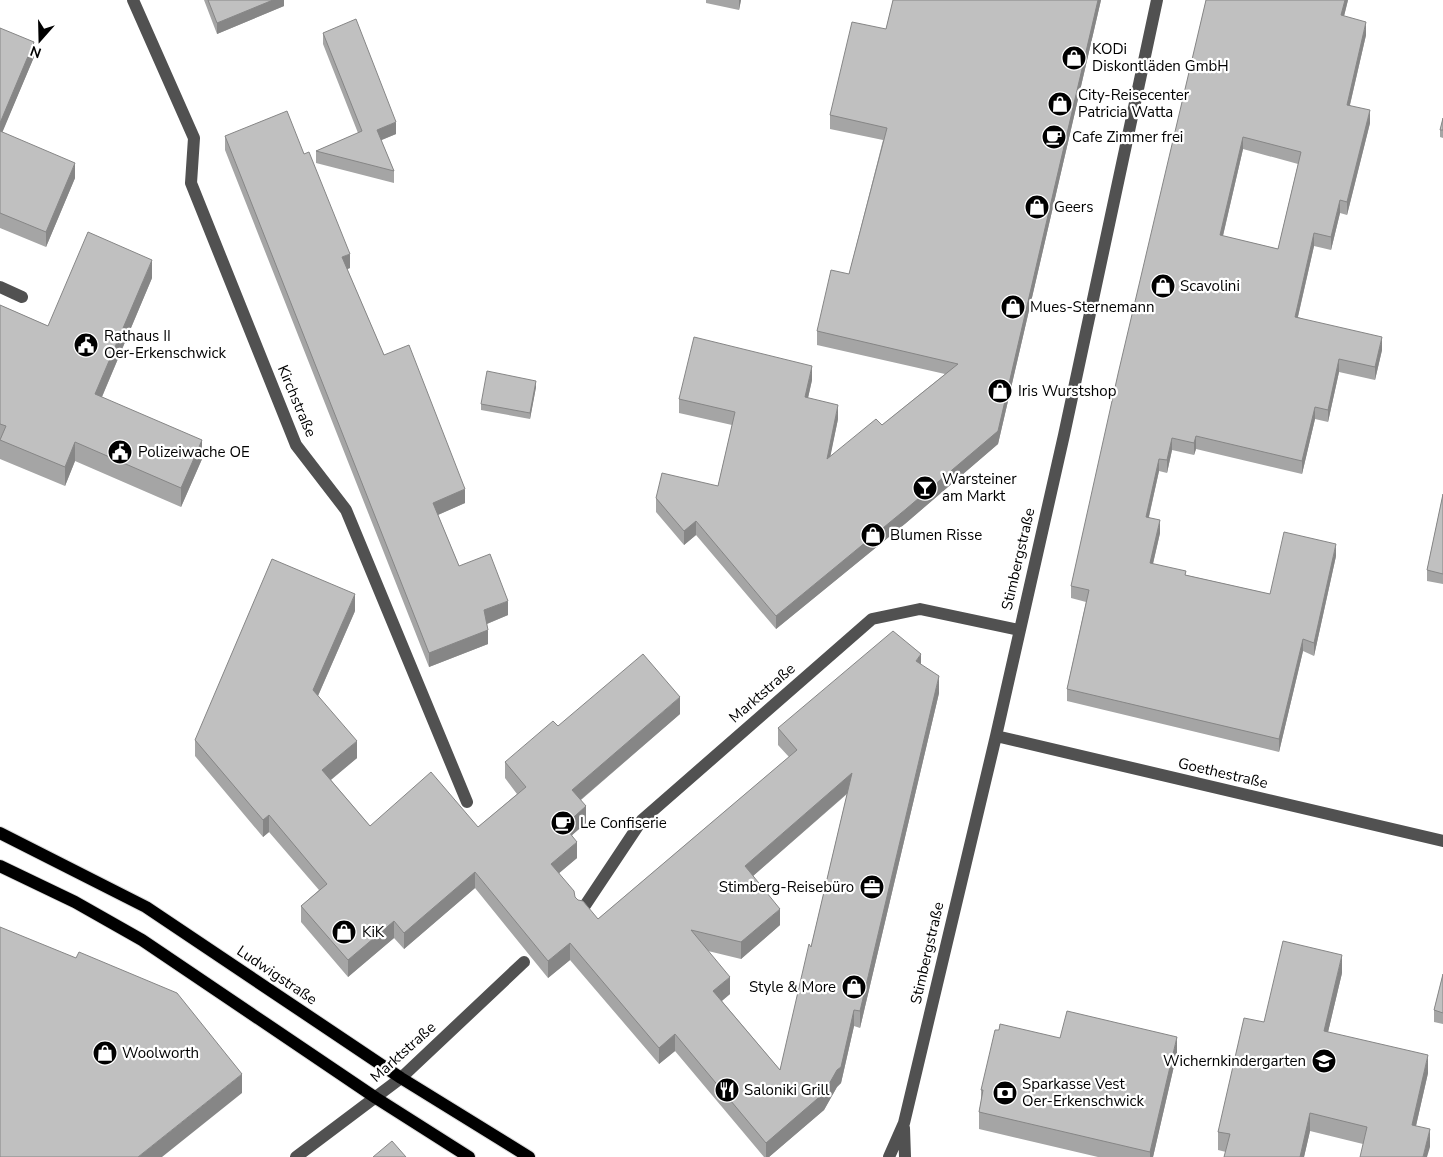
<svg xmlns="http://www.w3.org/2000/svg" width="1443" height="1157" viewBox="0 0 1443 1157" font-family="'Nunito Sans',sans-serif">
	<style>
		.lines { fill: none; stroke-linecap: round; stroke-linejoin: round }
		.major-casing { stroke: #dbdbdb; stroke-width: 14 }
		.minor { stroke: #515151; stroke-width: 12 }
		.major { stroke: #000; stroke-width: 12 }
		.wall { fill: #a5a5a5; fill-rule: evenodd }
		.shaded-wall { fill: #868686 }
		.building { fill: #c0c0c0; stroke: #868686; fill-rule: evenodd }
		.labels { text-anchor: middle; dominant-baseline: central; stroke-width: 4.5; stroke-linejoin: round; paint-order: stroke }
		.poi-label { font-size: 15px; fill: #000; stroke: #fff; text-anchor: start }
		.street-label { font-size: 15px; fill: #000; stroke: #fff }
	</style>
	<rect width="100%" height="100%" fill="#fff"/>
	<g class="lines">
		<defs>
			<path id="major" d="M0,833l146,74 255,171 128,79
				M0,866l75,36 67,38 234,158 93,59"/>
		</defs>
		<use href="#major" class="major-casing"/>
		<path class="minor" d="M133,0l61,138 -3,45 105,262 50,65 121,292
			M0,287l22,10
			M996,736l447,105
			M582,910l60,-90 230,-201 48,-10 99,21
			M904,1128l1,29
			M296,1157l105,-79 123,-116
			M889,1157l15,-34 92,-387 68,-301 93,-435"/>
		<use href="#major" class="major"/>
	</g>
	<path class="wall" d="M204,0h80v6l-67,28z
		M706,0h35l-2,10 -33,-7z
		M893,0h208l-103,444 -92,79 -130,106 -80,-94 -12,10 -28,-33v-14l62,-12 14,-61 -53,-12v-14l133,-19 -4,18 30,21 -8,37 52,-31 63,-51 -128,-29v-14l32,-57 34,-134 -53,-11v-14l56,-86z
		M1206,0h142l-4,16 22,19 -16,70 20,18 -23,92 -7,-2 -9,37 -17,-4 -16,71 84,33 -7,30 -36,-8 -11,50 -13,-3 -13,55 -106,-25 -2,6 -22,-5 -5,23 -8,-2 -10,46 11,16 -7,31 33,11 84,19 66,-38 -22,100 -11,-5 -24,101 -212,-51v-12l19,-87 -15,-4v-12zM1243,149l55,15 -20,85 -55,-13z
		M0,28l34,29 -32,75 73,46 -29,69 -46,-19z
		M323,33l73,101 -15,6 13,31v12l-78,-20v-12l42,-18 -35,-89z
		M1443,118v20l-3,-1v-7z
		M225,136l125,132 -3,1 37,86 81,148 -27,12 21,51 49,49 -21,9 1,20 -59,23 -204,-517z
		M152,278l-50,119 100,62 -21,48 -106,-46 -10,25 -65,-27v-154l48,21z
		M536,387l-6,32 -49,-9v-6z
		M1443,494v90l-16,-3v-11z
		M355,611l-37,85 39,62 -26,22 39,46 108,1 39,-33 -12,-16v-16l53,-36 122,-12 -99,86 5,23 -14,12 5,23 -18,15 16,24 23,22 191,-162 -11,-12v-17l143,-64 18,29 -79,335 -6,-2 -13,57 -4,4 -13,23 -55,47h-5l-89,-106 -16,13 -89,-104 -22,18 -73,-90 -71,61 -10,-11 -46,39 -47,-55v-16l18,-16 -50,-58 -6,5 -68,-81v-16zM847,794l-36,153 -31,123 -58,-69 8,-7 -22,-43 33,8 39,-34 -27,-49z
		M1342,973l-14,59 100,41 -12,53 14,21 -67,-3 -53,-13 -6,26h-80l2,-5 -8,-2v-18l46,-110z
		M1443,974v50l-9,-2v-12z
		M1060,1038l117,15 -24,104h-55l-119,-28v-17l2,-11v-11z"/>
	<path class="shaded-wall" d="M273,0h11v6l-67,28v-11z
		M739,0h2l-2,10z
		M1098,0h3l-103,444 -92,79 -130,106v-13l130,-107z
		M1345,0h3l-7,28v-13z
		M1366,22v13l-19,82v-12z
		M34,42v15l-34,81v-15z
		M1370,110v13l-23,92v-13z
		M396,122v12l-19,8v-12z
		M1243,137v12l-23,99v-13z
		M75,163v15l-29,69v-15z
		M1340,200v13l-9,37v-13z
		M1314,233v13l-19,83v-12z
		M350,254v14l-8,3v-14z
		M152,260v18l-57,135v-19z
		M1382,337v13l-7,30v-13z
		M1339,359v13l-11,50v-12z
		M812,366v14l-7,31v-14z
		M536,381v6l-6,32v-6z
		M838,405v14l-11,54v-14z
		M1315,407v12l-13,55v-13z
		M1196,436v13l-2,6v-12z
		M1172,438v12l-5,23v-13z
		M202,440v19l-21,48v-19z
		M75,442v19l-10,25v-19z
		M1159,459v12l-13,58v-12z
		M465,489v14l-32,14v-14z
		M1160,520v13l-10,43v-13z
		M696,521v14l-12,10v-14z
		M1336,544v12l-22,100v-13z
		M355,594v17l-42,96v-17z
		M508,601v14l-24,10v-15z
		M488,630v14l-59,23v-14z
		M1303,639v12l-24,101v-13z
		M921,654v16l-5,-9z
		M939,676v17l-79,335v-17z
		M680,697v17l-108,93v-17z
		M357,741v17l-35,29v-17z
		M852,773v16l-107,94v-17z
		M586,806v17l-22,19v-16z
		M269,815v17l-6,5v-17z
		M577,842v16l-26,22v-16z
		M475,872v16l-71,61v-16z
		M780,909v16l-39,34v-17z
		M394,921v17l-46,39v-17z
		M570,943v17l-22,18v-17z
		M1342,955v18l-18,76v-18z
		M730,977v17l-17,14v-17z
		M854,1010v16l-13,57 -4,4 -13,23 -55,47h-3v-14z
		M675,1034v17l-16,13v-16z
		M1177,1037v16l-24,104h-3v-5z
		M1428,1055v18l-16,70v-18z
		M242,1074v19l-80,64h-24z
		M1310,1113v18l-6,26h-4z
		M1430,1129v18l-3,10h-4z"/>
	<path class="building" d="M208,0h65l-56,23z
		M893,0h205l-100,431 -92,78 -130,107 -80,-95 -12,10 -28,-33 6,-25 56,13 17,-74 -56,-13 15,-62 118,29 -7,31 33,8 -11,54 49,-40 6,6 76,-61 -141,-33 14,-61 18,4 38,-146 -57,-13 22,-93 34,7z
		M1206,0h139l-4,15 25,7 -19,83 23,5 -23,92 -7,-2 -9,37 -17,-4 -19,84 87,20 -7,30 -36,-8 -11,51 -13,-3 -13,54 -106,-25 -2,7 -22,-5 -5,22 -8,-1 -13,58 14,3 -10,43 36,8 -1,4 85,19 14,-62 52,12 -22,99 -11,-4 -24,100 -212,-50 22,-99 -18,-4 47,-212zM1243,137l58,15 -23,97 -58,-14z
		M356,19l40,103 -19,8 17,41 -78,-20 46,-20 -39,-98z
		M0,28l34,14 -34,81z
		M287,111l17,43 5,-2 41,102 -8,3 42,98 25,-10 56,144 -32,14 26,63 31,-12 18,47 -24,9 4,20 -59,23 -204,-517z
		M1443,118v12h-3z
		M0,131l75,32 -29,69 -46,-19z
		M88,232l64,28 -57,134 107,46 -21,48 -106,-46 -10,25 -65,-27 6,-14 -6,-2v-119l48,21z
		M487,371l49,10 -6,32 -49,-9z
		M1443,494v80l-16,-4z
		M272,559l83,35 -42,96 44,51 -35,29 48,56 61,-54 47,55 48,-40 -21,-25 48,-41 5,5 85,-72 37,43 -108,93 14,16 -22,20 13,16 -26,22 23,27 1,6 3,3 5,1 15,18 199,-169 -19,-22 115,-97 28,23 -5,7 23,15 -79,335 -6,-1 -13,57 -4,3 -13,23 -58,50 -91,-109 -16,14 -89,-105 -22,18 -73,-89 -71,61 -10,-12 -46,39 -47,-54 26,-22 -58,-69 -6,5 -68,-80zM852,773l-41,174 -2,-3 -29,126 -67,-79 17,-14 -39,-47 50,12 39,-33 -35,-43z
		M0,927l76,31 3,-6 98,41 65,81 -104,83h-138z
		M1283,941l59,14 -18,76 104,24 -16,70 18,4 -7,28h-63l7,-30 -57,-14 -10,44h-76l6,-23 -12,-2 26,-114 20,4z
		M1443,974v39l-9,-3z
		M1067,1011l110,26 -27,115 -171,-40 4,-22h-2l14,-60h4l1,-6 60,14z
		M392,1141l14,16h-33z"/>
	<defs>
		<symbol id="shop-disc" viewBox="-11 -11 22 22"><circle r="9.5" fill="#000" stroke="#fff"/><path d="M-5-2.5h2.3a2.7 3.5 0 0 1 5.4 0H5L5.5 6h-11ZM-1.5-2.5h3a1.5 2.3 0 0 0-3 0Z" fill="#fff"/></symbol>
		<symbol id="cafe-disc" viewBox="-11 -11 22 22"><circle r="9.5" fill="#000" stroke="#fff"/><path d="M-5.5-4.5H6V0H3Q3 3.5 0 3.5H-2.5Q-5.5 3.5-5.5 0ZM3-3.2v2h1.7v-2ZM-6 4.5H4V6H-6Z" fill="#fff"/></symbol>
		<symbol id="civic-disc" viewBox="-11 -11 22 22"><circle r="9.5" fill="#000" stroke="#fff"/><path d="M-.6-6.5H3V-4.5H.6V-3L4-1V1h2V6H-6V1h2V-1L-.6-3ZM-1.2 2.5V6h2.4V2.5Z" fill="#fff"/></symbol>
		<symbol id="bar-disc" viewBox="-11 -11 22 22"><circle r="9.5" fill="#000" stroke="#fff"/><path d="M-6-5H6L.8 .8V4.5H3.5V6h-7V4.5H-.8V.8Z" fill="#fff"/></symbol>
		<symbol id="office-disc" viewBox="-11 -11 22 22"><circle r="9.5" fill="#000" stroke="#fff"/><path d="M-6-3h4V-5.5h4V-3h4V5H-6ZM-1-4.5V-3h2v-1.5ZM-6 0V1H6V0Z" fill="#fff"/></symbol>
		<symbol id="school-disc" viewBox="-11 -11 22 22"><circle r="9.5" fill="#000" stroke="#fff"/><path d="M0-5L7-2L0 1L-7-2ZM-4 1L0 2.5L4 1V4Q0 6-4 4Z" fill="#fff"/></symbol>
		<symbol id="restaurant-disc" viewBox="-11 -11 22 22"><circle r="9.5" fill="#000" stroke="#fff"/><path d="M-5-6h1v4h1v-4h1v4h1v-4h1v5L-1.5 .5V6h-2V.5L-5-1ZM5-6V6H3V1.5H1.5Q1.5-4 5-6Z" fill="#fff"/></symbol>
		<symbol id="bank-disc" viewBox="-11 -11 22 22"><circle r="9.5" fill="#000" stroke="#fff"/><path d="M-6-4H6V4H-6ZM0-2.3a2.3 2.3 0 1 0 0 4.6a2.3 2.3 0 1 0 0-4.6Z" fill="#fff"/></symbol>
	</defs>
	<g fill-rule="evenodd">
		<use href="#shop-disc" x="1060" y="44" width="28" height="28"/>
		<use href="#shop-disc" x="1046" y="90" width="28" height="28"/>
		<use href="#cafe-disc" x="1040" y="123" width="28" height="28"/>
		<use href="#shop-disc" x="1023" y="193" width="28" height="28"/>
		<use href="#shop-disc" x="1149" y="272" width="28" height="28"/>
		<use href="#shop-disc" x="999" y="293" width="28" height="28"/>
		<use href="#civic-disc" x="72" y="331" width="28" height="28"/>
		<use href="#shop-disc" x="986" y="377" width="28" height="28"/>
		<use href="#civic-disc" x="106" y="438" width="28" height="28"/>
		<use href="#bar-disc" x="911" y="474" width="28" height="28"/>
		<use href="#shop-disc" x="859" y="521" width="28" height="28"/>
		<use href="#cafe-disc" x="549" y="809" width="28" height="28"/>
		<use href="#office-disc" x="858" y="873" width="28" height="28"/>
		<use href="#shop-disc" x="330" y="918" width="28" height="28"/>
		<use href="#shop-disc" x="840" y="973" width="28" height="28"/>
		<use href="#shop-disc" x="91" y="1039" width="28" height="28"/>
		<use href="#school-disc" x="1310" y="1047" width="28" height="28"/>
		<use href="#restaurant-disc" x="713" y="1076" width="28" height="28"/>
		<use href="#bank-disc" x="991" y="1079" width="28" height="28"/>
	</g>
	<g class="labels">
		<g class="poi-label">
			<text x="1092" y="49">KODi<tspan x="1092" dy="17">Diskontläden GmbH</tspan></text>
			<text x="1078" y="95">City-Reisecenter<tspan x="1078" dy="17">Patricia Watta</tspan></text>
			<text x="1072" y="137">Cafe Zimmer frei</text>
			<text x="1054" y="207">Geers</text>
			<text x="1180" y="286">Scavolini</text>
			<text x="1030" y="307">Mues-Sternemann</text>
			<text x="104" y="336">Rathaus II<tspan x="104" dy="17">Oer-Erkenschwick</tspan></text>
			<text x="1018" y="391">Iris Wurstshop</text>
			<text x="138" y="452">Polizeiwache OE</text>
			<text x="942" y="479">Warsteiner<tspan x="942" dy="17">am Markt</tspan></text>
			<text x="890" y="535">Blumen Risse</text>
			<text x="580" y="823">Le Confiserie</text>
			<text x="854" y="887" text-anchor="end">Stimberg-Reisebüro</text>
			<text x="362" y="932">KiK</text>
			<text x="836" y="987" text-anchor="end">Style &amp; More</text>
			<text x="122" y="1053">Woolworth</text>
			<text x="1306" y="1061" text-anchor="end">Wichernkindergarten</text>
			<text x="1022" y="1084">Sparkasse Vest<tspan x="1022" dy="17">Oer-Erkenschwick</tspan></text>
			<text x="744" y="1090">Saloniki Grill</text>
		</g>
		<g class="street-label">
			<text transform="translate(297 401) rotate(67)">Kirchstraße</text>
			<text transform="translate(1018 559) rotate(-77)">Stimbergstraße</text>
			<text transform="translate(762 693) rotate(-41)">Marktstraße</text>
			<text transform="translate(1223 773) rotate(13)">Goethestraße</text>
			<text transform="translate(927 953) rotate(-77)">Stimbergstraße</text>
			<text transform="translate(277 975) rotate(34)">Ludwigstraße</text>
			<text transform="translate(403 1052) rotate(-42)">Marktstraße</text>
		</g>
	</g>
	<g transform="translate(40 40) rotate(200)" stroke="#ffffff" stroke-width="4" paint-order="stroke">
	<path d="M0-4L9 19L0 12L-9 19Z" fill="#000000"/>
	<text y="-8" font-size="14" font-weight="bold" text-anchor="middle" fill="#000000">N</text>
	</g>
</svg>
